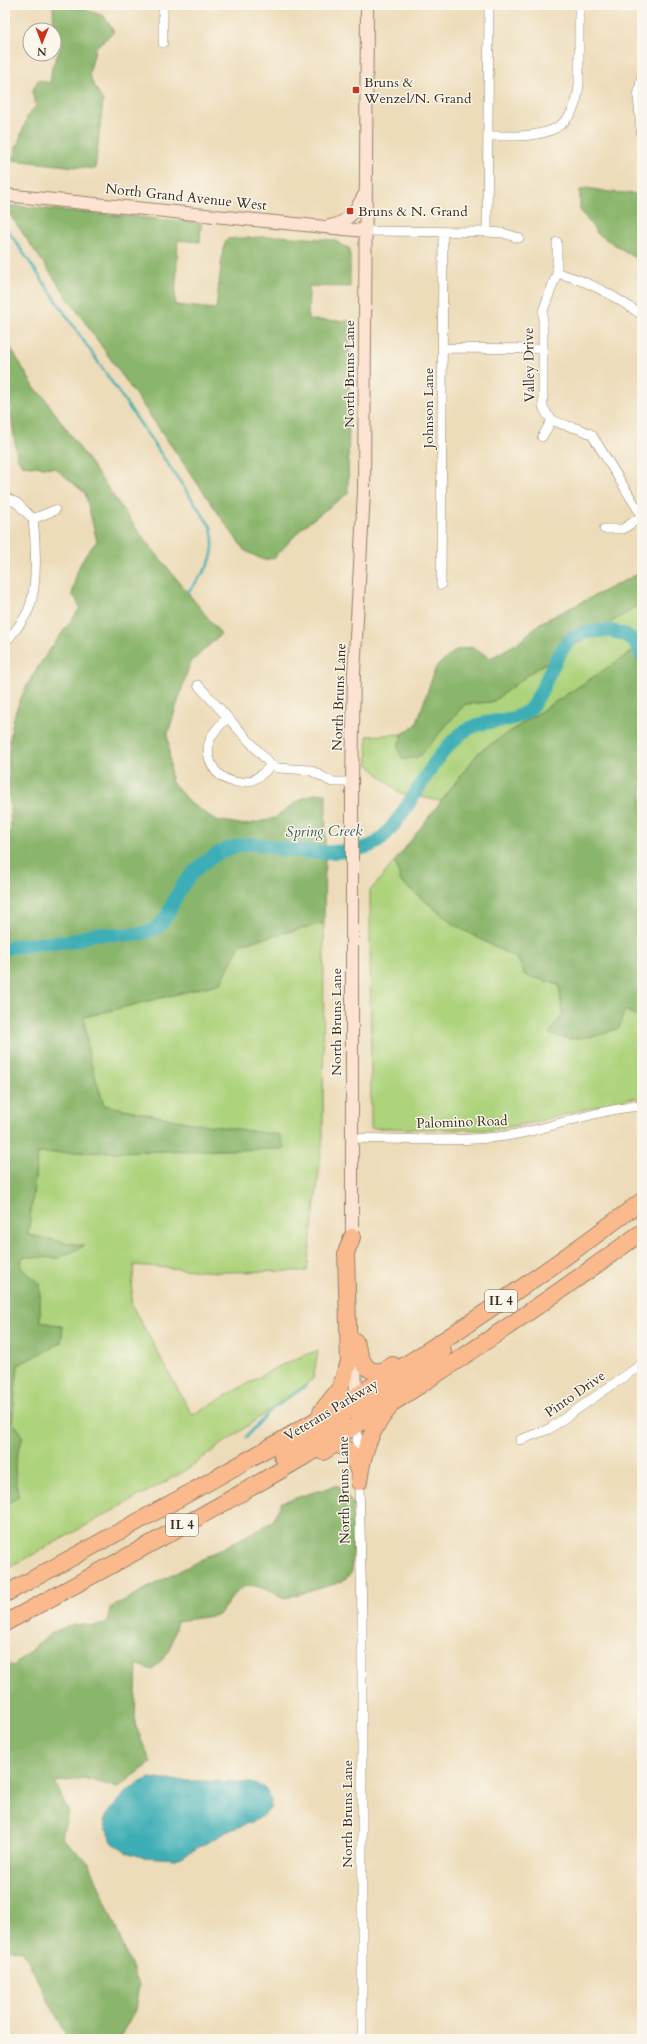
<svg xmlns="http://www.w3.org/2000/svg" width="647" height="2044" viewBox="0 0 647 2044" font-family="Cardo,serif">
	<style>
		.green { fill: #aed37d; stroke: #747e4e }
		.forest { fill: #8ab56c; stroke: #627045 }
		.water { fill: #3daeb5; stroke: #3c6c6a }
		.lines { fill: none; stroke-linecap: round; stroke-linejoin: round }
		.stream { stroke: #3daeb5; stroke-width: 2.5 }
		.river { stroke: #3daeb5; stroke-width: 14 }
		.street-casing { stroke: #94836c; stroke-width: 10 }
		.secondary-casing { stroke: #94836c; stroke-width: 14 }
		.highway-casing { stroke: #94836c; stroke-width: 18 }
		.street { stroke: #fff; stroke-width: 9 }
		.secondary { stroke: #fde3d1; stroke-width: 12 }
		.highway { stroke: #fbba8d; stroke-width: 16 }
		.poi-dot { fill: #c8321e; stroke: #fbf7ec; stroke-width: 1.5 }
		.labels { text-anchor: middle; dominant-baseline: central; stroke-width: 3; stroke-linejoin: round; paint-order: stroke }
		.shield { fill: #fbf7ec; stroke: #75685c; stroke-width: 1 }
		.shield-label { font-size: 13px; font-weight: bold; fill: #3b2a1e }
		.poi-label { font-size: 14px; fill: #3b2a1e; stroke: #fbf7ec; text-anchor: start }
		.street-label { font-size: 14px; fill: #3b2a1e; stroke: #fbf7ec }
		.water-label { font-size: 15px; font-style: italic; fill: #3c5f5a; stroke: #fbf7ec }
	</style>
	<rect width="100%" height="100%" fill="#fbf7ec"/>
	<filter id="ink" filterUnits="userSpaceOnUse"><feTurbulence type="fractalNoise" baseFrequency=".025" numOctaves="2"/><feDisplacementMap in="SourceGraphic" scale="8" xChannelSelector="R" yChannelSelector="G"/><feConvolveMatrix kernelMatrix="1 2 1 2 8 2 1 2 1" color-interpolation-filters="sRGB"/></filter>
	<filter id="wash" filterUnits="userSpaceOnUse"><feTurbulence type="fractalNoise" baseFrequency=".012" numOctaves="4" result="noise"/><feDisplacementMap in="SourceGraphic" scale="16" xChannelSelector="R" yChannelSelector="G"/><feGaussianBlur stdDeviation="0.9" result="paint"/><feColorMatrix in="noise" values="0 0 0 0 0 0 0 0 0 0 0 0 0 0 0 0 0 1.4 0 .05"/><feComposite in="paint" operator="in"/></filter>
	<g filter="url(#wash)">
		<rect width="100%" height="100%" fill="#eddcb9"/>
		<path class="green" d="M642,603v42l-163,107 -38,49 -41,-8 -32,-28 -1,-29 35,-2 -4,14 46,-21 21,-23 27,-2 41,-31z
			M395,861l6,21 57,45 60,32 7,16 34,10 4,29 -14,20 76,-24 17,9v80l-13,-1 -94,24 -43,8 -121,-2 -1,-237z
			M324,923l-1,214 -16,134 -90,1 -83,-7 -3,39 61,111 83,-47 35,-15 8,-2 -5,28 -130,93 -178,98v-63l13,-10c-1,-11 -5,-27 -2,-38 4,-19 13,-20 -4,-37l6,-57 43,-22 2,-16 -23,-6v-37l-20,-17 3,-11 36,2 24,-12 -55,-11 10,-82 247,-4 -99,-27 -82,-17 -15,-48 -5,-40 137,-34 19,-39z"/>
		<path class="forest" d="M5,5h5v17l-5,33z
			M53,5l25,2 26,9 10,16 -18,15 -7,27 4,10 10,17 -8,68 -83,-9 16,-45 8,-9 -4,-14 6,-12 12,3 2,-16 10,-22 -8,-10z
			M587,188l22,4 33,2v68l-44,-28 -18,-24v-20z
			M5,205l196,18 -1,19 -22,-2 -3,65 41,4 7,-60 4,-10 53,-3 53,4 17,9v38l-41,-1 -1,34 42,1 -2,172 -44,33 -30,32 -11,2 -19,-10 -239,-342z
			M5,338l32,54 4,1 97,138 83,103 -31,29 -22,70 3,48 19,22 26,17 29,5 30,-7 24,-18 15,-6 12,-1 -2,130 -84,21 -19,39 -137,34 5,40 15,48 82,17 94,13 5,14 -247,4 -10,82 56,11 -25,12 -36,-1 -3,10 20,17v37l23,6 -2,16 -43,22 -6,57c17,19 8,17 4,37 -3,11 2,27 2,38l-13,10v-667l6,-11c-1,-36 -7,-87 6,-121 13,-36 41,-68 63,-100l-4,-9 -4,-4c5,-26 7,-34 25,-54l-12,-48 -30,-25 -33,-3 -5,-7 -7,-53 -5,-3z
			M642,572v31l-109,68 -41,31 -27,2 -45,52 -17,4 -5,-12 4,-14 14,-9 20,-58 20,-17 15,-3 20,11 28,-16 21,-19z
			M642,645v374l-17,-9 -6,18 -22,8 -27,3 -21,-5 14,-20 -4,-29 -34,-10 -7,-16 -60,-32 -57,-45 -6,-21 84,-109z
			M338,1485l15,19 -1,68 -10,10 -57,16c-41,-18 -39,-20 -66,17l-42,6 -7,29 -17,20 -16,-6 -2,60 16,39 -34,25 -29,-9 -33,3 13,29 -6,27 28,26 49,121 -4,25 -16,29h-51l-45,-88 -18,-3v-287l8,5c19,-16 36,-37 61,-41 13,-2 17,4 33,-2l3,-15 162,-86 10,-20z"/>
		<path class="water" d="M150,1778l12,2 71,2 18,1 14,5 6,11 -1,10 -12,10 -32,13 -43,24 -8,3 -33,-2 -17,-5 -12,-9 -5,-9 -4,-14c12,-18 26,-35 46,-42z"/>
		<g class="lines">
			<path class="stream" d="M5,226l206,301c7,31 -4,42 -23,65
				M246,1437l26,-28 34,-23"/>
			<path class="river" d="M5,949c21,-7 45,-5 67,-8 8,-1 15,-6 23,-7 19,-1 41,5 59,-5 14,-8 16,-23 24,-36 13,-24 41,-46 69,-49 17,-1 35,6 52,7 20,2 66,3 81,-11 31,-30 45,-73 76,-102 24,-23 50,-12 70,-26 7,-4 10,-13 14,-19 9,-18 17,-41 32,-55 6,-6 30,-8 38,-7 20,3 24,8 32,25"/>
		</g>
	</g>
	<g filter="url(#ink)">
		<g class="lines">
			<defs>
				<path id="street" d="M163,43v-38
					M642,75l-4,21 4,44
					M488,136c43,0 87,5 91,-52v-79
					M365,231l122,1 16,1 16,5
					M487,232l2,-227
					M557,242v31l-14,38v95c8,24 30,16 49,29l50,81
					M557,273c35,9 55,22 85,42
					M443,348l100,1
					M542,437l10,-17
					M5,497l12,6 16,16c3,23 5,70 -5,92 -5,11 -15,22 -23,32
					M33,519l22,-9
					M604,529h19l19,-13
					M441,585l2,-353
					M198,685l73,80 7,3 32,2 22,12h20
					M227,718c-6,6 -12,12 -16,19 -11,25 12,52 38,44 9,-2 16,-9 22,-16
					M351,1138c50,1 112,5 161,-3 43,-8 86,-26 130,-29
					M357,1424l1,34
					M520,1440l29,-11 93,-65
					M359,1479l3,137v423"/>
				<path id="secondary" d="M5,195l360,36
					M330,226c18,-3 26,-16 34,-31
					M352,1244v-462l2,-109 10,-181 3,-487
					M355,1351l1,51"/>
				<path id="highway" d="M355,1341c7,21 12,41 38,24
					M321,1412l19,-24 9,-26 -3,-109 6,-16
					M359,1418l5,-9 10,-9 69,-49
					M323,1452l11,-7c16,0 19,12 24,25
					M282,1456l59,-39 12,-13
					M359,1482c4,-31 10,-49 30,-74
					M5,1594c118,-64 236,-128 351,-198 98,-61 194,-126 286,-195
					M5,1623c131,-71 263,-142 389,-221 84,-54 167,-111 248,-170"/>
			</defs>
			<use href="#street" class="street-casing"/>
			<use href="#secondary" class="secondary-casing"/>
			<use href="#highway" class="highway-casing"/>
			<use href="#street" class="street"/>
			<use href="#secondary" class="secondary"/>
			<use href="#highway" class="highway"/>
		</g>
	</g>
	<g class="poi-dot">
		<rect x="352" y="86" width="8" height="8" rx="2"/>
		<rect x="346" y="207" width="8" height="8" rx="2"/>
	</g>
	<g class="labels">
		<g class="shield">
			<rect x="485" y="1290" width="32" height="22" rx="3"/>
			<rect x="166" y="1514" width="32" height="22" rx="3"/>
		</g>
		<g class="shield-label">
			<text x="501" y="1301">IL 4</text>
			<text x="182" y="1525">IL 4</text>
		</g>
		<g class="poi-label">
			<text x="364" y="82">Bruns &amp;<tspan x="364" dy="16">Wenzel/N. Grand</tspan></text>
			<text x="358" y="211">Bruns &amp; N. Grand</text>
		</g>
		<g class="street-label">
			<text transform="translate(186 197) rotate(6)">North Grand Avenue West</text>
			<text transform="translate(529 365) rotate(-91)">Valley Drive</text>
			<text transform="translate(349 374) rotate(-90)">North Bruns Lane</text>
			<text transform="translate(428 408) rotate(-90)">Johnson Lane</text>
			<text transform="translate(339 697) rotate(-88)">North Bruns Lane</text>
			<text transform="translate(336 1022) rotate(-90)">North Bruns Lane</text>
			<text transform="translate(462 1122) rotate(-2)">Palomino Road</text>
			<text transform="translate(575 1394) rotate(-35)">Pinto Drive</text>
			<text transform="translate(331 1410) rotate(-31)">Veterans Parkway</text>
			<text transform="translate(344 1490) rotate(-91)">North Bruns Lane</text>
			<text transform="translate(347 1814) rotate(-90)">North Bruns Lane</text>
		</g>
		<g class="water-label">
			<text transform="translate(324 831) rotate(-1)">Spring Creek</text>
		</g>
	</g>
	<rect width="647" height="2044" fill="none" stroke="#fbf7ec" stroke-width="20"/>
	<g transform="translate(42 42) rotate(181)"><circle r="19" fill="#fbf7ec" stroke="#aea59a"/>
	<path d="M0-3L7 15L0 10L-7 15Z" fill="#c8321e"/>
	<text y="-6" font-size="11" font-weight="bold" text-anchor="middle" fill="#3b2a1e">N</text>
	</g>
</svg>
